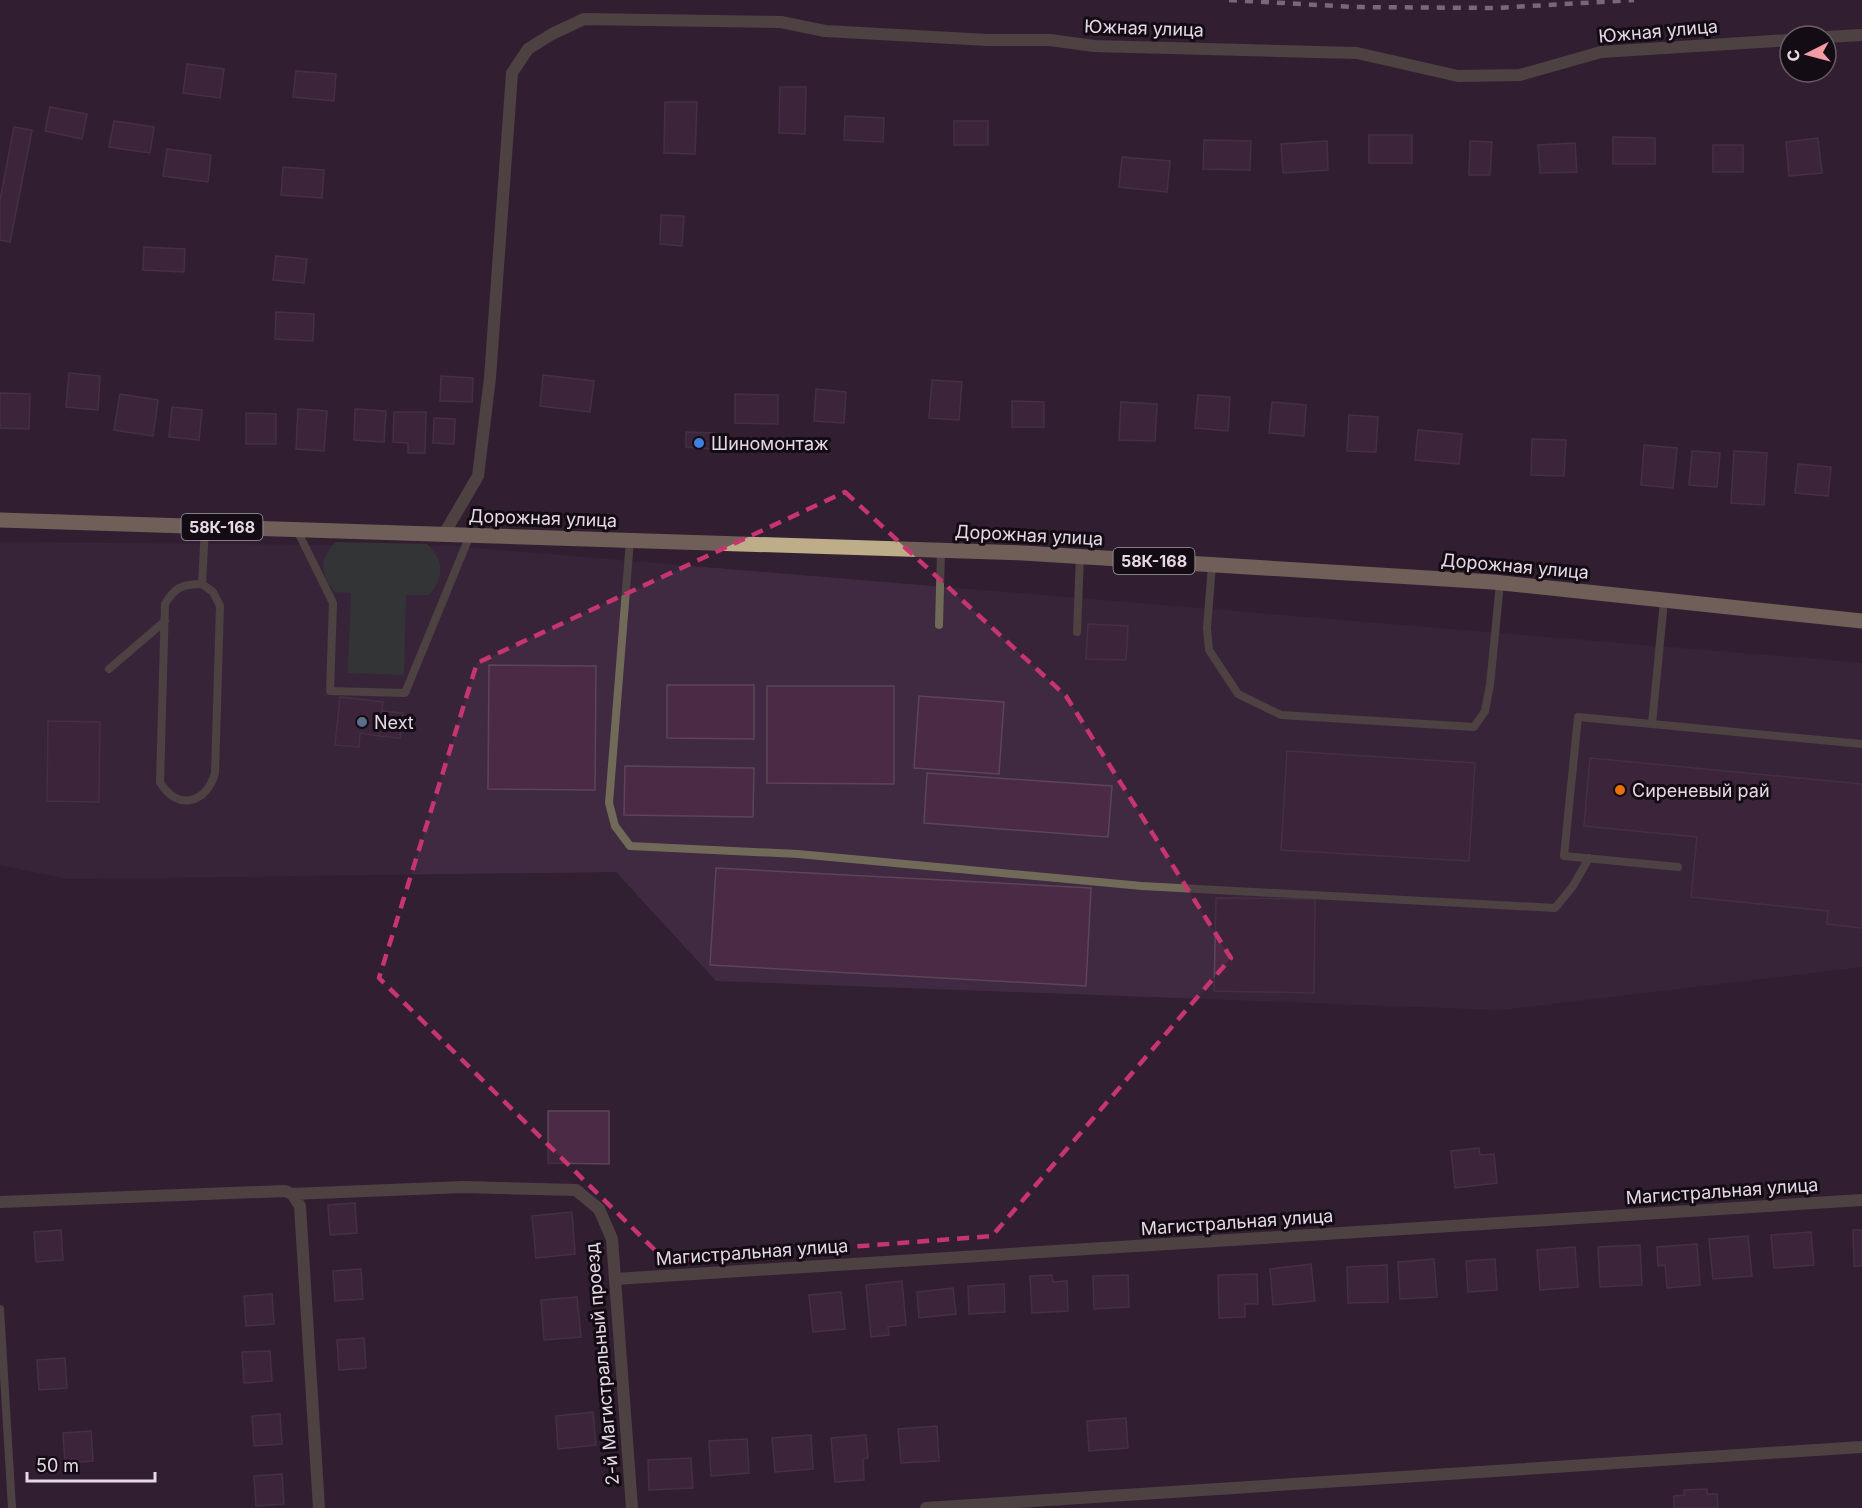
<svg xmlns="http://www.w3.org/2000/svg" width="1862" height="1508" viewBox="0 0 1862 1508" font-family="Inter,sans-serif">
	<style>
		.built { fill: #402a42 }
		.green { fill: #364f3c }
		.building { fill: #4a2a45; stroke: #5c4557; stroke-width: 1.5 }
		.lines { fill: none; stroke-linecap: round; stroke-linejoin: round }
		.lane { stroke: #716a58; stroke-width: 8 }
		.street { stroke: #716a58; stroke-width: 12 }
		.primary { stroke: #bdad88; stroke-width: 15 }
		.rail { stroke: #cec1ce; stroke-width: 4.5; stroke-dasharray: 8 8; stroke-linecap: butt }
		.marked { fill: none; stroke: #c73570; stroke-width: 4.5; stroke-dasharray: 12 8; stroke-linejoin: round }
		.shop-dot { fill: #3f7fe0; stroke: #140c14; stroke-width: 2 }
		.service-dot { fill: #5c6f8a; stroke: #140c14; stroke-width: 2 }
		.food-dot { fill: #e8710a; stroke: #140c14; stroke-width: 2 }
		.labels { text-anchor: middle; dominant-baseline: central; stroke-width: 6; stroke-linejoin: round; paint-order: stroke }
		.shield { fill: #140c14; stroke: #a69ca6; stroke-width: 1.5 }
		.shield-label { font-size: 16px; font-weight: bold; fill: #e5d9e5 }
		.street-label { font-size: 18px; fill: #e5d9e5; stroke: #140c14 }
		.poi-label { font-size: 18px; fill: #e5d9e5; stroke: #140c14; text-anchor: start }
	</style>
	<rect width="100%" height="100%" fill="#311f32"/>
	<path class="built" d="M0,542l451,4 1411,117v304l-361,43 -785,-29 -100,-109 -548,7 -68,-14z"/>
	<path class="green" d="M336,542l91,2c17,16 18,34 2,51h-23l-2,80 -56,-2 3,-80 -16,-1c-15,-17 -16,-34 1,-50z"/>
	<path class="building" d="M187,64l37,5 -4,29 -37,-5z
		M296,71l40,3 -2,27 -41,-4z
		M780,87h26l-1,47 -26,-1z
		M665,102h32l-2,52 -31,-1z
		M50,107l37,7 -5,25 -37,-8z
		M845,116l39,2 -1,24 -39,-2z
		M114,121l40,6 -4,26 -41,-6z
		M954,121h34v24h-34z
		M14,127l18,3 -22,112 -10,-2v-40z
		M1369,135h43v28h-43z
		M1613,137l42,1v26h-42z
		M1818,138l4,35 -33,3 -3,-34z
		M1204,140l47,1 -1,29 -47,-1z
		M1327,141l1,29 -45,3 -2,-29z
		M1470,141l22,1 -2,33h-21z
		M1575,143l2,29 -37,1 -2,-28z
		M1713,145h30v27h-30z
		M167,149l44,6 -3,27 -45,-6z
		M1122,157l48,4 -3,31 -48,-5z
		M283,167l41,3 -2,28 -41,-3z
		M661,215l23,1 -2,30 -22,-2z
		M144,247l41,2 -1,23 -41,-2z
		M276,256l31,3 -3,24 -31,-3z
		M276,312l38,2 -1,27 -38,-2z
		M69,373l31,3 -2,34 -32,-3z
		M543,375l51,6 -4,31 -50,-6z
		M441,376l32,2 -1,24 -32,-1z
		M932,380l30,2 -3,38 -30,-2z
		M816,389l30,3 -2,31 -30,-2z
		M0,393l30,1 -1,35 -29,-1z
		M120,394l38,6 -5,36 -39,-6z
		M735,394l43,1v29l-43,-1z
		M1198,395l32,2 -2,34 -33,-3z
		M1012,401l32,1v25h-32z
		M1121,402l36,2 -2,37 -36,-1z
		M1272,402l34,3 -2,31 -35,-3z
		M172,407l30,3 -3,30 -30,-3z
		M298,409l29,2 -3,40 -28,-2z
		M355,409l31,2 -2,31 -30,-2z
		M394,412h32l-1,41h-17v-10l-15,-1z
		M246,413l30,1v30h-30z
		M1349,415l29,2 -2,35 -29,-1z
		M434,418l21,1 -1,25 -21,-1z
		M1418,430l44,4 -3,30 -44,-4z
		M686,432l28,1 -1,16 -27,-2z
		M1532,439l34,1 -2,36 -33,-1z
		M1644,445l33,3 -4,40 -32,-3z
		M1692,451l28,2 -3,34 -28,-2z
		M1734,451l33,2 -3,52 -33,-2z
		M1798,464l33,3 -3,29 -33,-3z
		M1088,624l40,2 -2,34 -40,-1z
		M489,665l107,1 -1,124 -107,-1z
		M667,685h87v54l-87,-1z
		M767,686h127v98l-127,-1z
		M919,696l85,6 -5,72 -85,-6z
		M340,697l43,5 -4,34 -19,-3 -1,14 -24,-2z
		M382,711l21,2 -3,25 -21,-2z
		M48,721l52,1 -1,80 -52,-1z
		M1287,751l188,12 -6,98 -188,-11z
		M1590,758l272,26v144l-35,-4 1,-13 -137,-14 6,-60 -113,-11z
		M625,766l129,2 -1,49 -129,-2z
		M927,773l185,13 -4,51 -184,-14z
		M716,868l375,20 -5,98 -376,-21z
		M1216,898l99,1 -1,94 -100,-2z
		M548,1111h61v53l-61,-1z
		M1479,1148l1,7 14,-1 3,29 -42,5 -4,-37z
		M355,1203l2,30 -27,2 -2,-30z
		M572,1212l3,42 -39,4 -4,-42z
		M61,1230l2,30 -27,2 -2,-30z
		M1853,1230h9v36h-8z
		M1811,1232l3,33 -40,3 -3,-33z
		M1748,1236l4,40 -39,3 -4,-40z
		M1697,1244l3,41 -33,3 -2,-23 -7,1 -1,-19z
		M1640,1245l2,40 -42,2 -2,-40z
		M1575,1247l3,40 -38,3 -3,-40z
		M1434,1259l3,38 -37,2 -2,-37z
		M1495,1259l2,31 -29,2 -2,-31z
		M1311,1264l4,37 -42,4 -3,-36z
		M1387,1265l1,37 -40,1 -1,-36z
		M361,1269l2,30 -28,2 -2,-30z
		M1257,1274l1,30h-13v13l-26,1 -1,-43z
		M1052,1275l1,7 14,-1 1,30 -36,2 -2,-37z
		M1128,1275l1,32 -35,2 -1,-33z
		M902,1281l4,44 -18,2 1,8 -18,2 -5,-52z
		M1004,1284l1,28 -36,2 -1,-28z
		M953,1288l3,26 -37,4 -2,-26z
		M841,1292l4,37 -32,3 -4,-37z
		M272,1294l2,30 -28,2 -2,-30z
		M577,1297l4,40 -37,3 -3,-40z
		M364,1338l2,30 -27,2 -2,-30z
		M270,1351l2,30 -28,2 -2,-31z
		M65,1358l2,30 -28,2 -2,-30z
		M593,1412l3,33 -38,4 -2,-33z
		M280,1414l2,30 -28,2 -2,-30z
		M1126,1418l2,30 -39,3 -2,-30z
		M937,1426l2,35 -38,2 -3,-34z
		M91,1431l2,30 -28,2 -2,-30z
		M811,1435l2,34 -38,3 -3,-34z
		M866,1435l2,23 -5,1 1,21 -29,2 -4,-44z
		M747,1439l2,34 -38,3 -2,-35z
		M691,1458l2,30 -44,2 -1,-30z
		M282,1474l2,30 -28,2 -2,-30z
		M1707,1489v5h10l1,14h-44v-12l10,-1v-5z"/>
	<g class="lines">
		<path class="lane" d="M297,530l36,73 -3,88 75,2 65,-158
			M630,540l-21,263 6,23 15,20 168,8 344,32 413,22 18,-22 16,-28
			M1212,565l-5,63 2,22 29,44 43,21 193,12 11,-16 5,-26 10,-102
			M202,584l11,8 7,14 -5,167c-8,30 -38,39 -55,9l5,-178c10,-17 18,-20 37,-20l3,-57
			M1664,601l-12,123 210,20
			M939,625l2,-75
			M1077,632l3,-76
			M109,669l56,-48
			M1652,724l-74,-7 -14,139 114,11
			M0,1309l12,199"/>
		<path class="street" d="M1826,37l36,-2
			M444,534l34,-58 12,-98 22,-305 16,-24 24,-15 32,-15 197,3 44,9 162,9h63l44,6 263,7 101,23 62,-1 81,-23 189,-12
			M292,1194l171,-7 113,3 23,19 13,30 20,269
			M0,1202l285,-11 7,3 8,12 19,302
			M615,1279l1247,-79
			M926,1508l936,-61"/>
		<path class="primary" d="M0,520l1023,33 470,29 369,39"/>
		<path class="rail" d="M1229,0l126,7 141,1 138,-8"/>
	</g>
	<path d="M0 0H1862V1508H0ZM845,492l221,204 165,262 -239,278 -326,25 -287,-283 98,-315z" fill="#311f32" fill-opacity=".55" fill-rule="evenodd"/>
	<path class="marked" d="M845,492l221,204 165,262 -239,278 -326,25 -287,-283 98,-315z"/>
	<circle class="shop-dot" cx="699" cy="443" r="6"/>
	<circle class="service-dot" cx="362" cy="722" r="6"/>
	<circle class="food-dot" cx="1620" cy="790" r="6"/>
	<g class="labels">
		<g class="shield">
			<rect x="181.5" y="514" width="81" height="26" rx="4.5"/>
			<rect x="1113.5" y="548" width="81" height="26" rx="4.5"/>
		</g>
		<g class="shield-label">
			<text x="222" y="527">58К-168</text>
			<text x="1154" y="561">58К-168</text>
		</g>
		<g class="street-label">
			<text transform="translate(1144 28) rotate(2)">Южная улица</text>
			<text transform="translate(1658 31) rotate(-5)">Южная улица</text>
			<text transform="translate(543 518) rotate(2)">Дорожная улица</text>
			<text transform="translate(1029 535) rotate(3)">Дорожная улица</text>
			<text transform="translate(1515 566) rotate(5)">Дорожная улица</text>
			<text transform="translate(1722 1191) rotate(-4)">Магистральная улица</text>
			<text transform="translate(1237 1222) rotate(-4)">Магистральная улица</text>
			<text transform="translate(752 1252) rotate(-4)">Магистральная улица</text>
			<text transform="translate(602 1364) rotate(-95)">2-й Магистральный проезд</text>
		</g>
		<g class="poi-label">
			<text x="711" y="443">Шиномонтаж</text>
			<text x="374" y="722">Next</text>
			<text x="1632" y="790">Сиреневый рай</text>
		</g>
	</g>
	<g transform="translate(1808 54) rotate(264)"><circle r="28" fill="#140c14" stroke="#685e68" stroke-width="1.5"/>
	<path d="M0-4.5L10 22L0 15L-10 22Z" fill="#f49aa4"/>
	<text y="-9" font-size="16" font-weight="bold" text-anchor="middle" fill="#e5d9e5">С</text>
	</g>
	<path d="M27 1472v9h128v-9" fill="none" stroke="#e5d9e5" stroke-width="3"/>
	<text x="36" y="1472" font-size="18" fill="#e5d9e5" stroke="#140c14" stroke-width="4.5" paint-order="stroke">50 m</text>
</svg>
